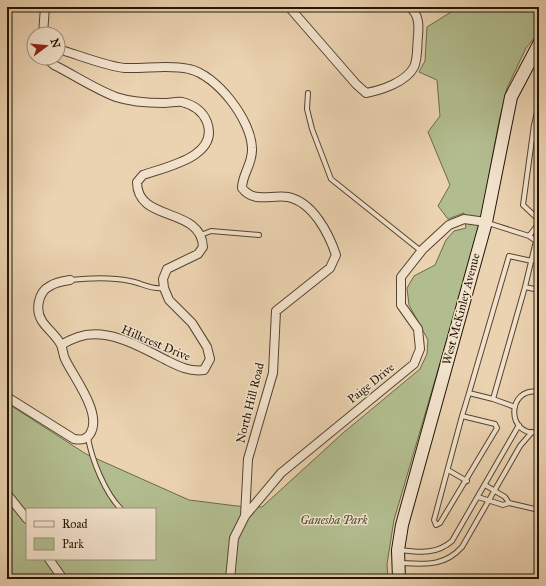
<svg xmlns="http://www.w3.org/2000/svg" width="546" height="586" viewBox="0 0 546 586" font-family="'IM FELL Great Primer',serif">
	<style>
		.green { fill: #b2bd8f; stroke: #6a6a4a; fill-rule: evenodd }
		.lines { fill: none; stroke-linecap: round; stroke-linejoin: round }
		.lane-casing { stroke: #544530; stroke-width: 6 }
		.street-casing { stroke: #544530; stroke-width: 10 }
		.secondary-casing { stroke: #211605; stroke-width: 14 }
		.lane { stroke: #f2e2cc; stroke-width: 4 }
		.street { stroke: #f2e2cc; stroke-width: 8 }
		.secondary { stroke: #f2e2cc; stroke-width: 12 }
		.labels { text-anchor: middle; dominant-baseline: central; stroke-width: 3; stroke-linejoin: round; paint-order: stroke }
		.street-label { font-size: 12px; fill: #211605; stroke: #f2e2cc }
		.park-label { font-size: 12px; font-style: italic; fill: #4c482e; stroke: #f2e2cc }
	</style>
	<rect width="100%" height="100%" fill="#ebd2b0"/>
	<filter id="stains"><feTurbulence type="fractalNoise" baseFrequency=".005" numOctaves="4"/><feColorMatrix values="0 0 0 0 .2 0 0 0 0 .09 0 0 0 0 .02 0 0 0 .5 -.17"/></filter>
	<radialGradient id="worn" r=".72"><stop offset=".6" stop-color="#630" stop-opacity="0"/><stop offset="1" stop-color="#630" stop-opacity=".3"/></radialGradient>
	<path class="green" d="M459,7h80v25l-13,16 -19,40 -8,33 -17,92 -8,34 -80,273 -7,44 1,15h-381v-176l79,51 103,46 48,6 25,1 81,-74 77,-64 7,-15 1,-14 -19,-35 -2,-17 7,-12 21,-11 11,-25 8,-9 12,-3 -2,-15 -16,6 -10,-13 12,-21 -22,-53 12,-16 -3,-36 -18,-8 6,-11 2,-34zM27,509h128v50h-128z"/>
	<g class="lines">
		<defs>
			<path id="lane" d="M308,93l-1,16 5,20 19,50 90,72
				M539,104l-5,21 -11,80 16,15
				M488,223l41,13 10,7
				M201,235l10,-4 48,4
				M529,236l10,-13
				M70,280c20,-2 41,-3 60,1 12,2 21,9 34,7
				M525,287l14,3
				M539,392c-33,-6 -33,46 0,40
				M469,393l40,-137 23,5
				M515,407l-22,-8 32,-112 11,-46
				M462,416l-28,104 2,5 4,-2 57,-95 -2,-4 -33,-8 7,-23 24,6
				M88,438c4,22 17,55 33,71
				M448,470l19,11
				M485,485l20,12 4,6
				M478,497l25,8 6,-2 30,7
				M400,550c19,2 36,5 52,-9l67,-116
				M400,563c25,1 44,4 62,-16l58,-101 12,-14"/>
			<path id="street" d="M289,7l67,77 10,9c16,-3 40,-11 48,-26 4,-8 3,-23 4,-31 1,-11 1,-21 -8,-29
				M43,34l2,-27
				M58,49c18,5 50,18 67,19 21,1 43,-4 64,1 28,6 62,51 63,79 1,16 -10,26 -10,40 12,16 30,6 46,9 25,5 41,37 48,58l-6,13 -54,43 -3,62 -25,86 -3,57
				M46,58l8,7c20,10 41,24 62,32 15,5 33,6 48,6 6,0 13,-2 18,-1 12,3 21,10 25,20 13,35 -42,45 -64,53l-6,7c0,41 64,24 66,65l-5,7 -31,15 -4,10 1,9 5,12 23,23 15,24 3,12 -6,11c-15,2 -26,-4 -38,-10 -25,-13 -59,-33 -88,-23 -6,2 -12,5 -17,8
				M7,397l67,42c7,1 12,1 16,-5 13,-20 -16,-56 -25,-75 -2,-4 -2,-10 -4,-14 -4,-9 -14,-16 -19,-24 -7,-11 -4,-29 8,-35 6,-4 13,-5 20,-6
				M7,494l20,25
				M49,559l14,20
				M230,579l4,-41 11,-22 36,-43 133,-109 6,-15 -2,-20 -17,-24v-28l22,-28 26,-24 15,-6 22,3"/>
			<path id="secondary" d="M399,579l-1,-29 4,-25 84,-303 25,-125 28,-53"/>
		</defs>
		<use href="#lane" class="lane-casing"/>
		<use href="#street" class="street-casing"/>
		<use href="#secondary" class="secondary-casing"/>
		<use href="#lane" class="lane"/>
		<use href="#street" class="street"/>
		<use href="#secondary" class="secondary"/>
	</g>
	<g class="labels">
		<g class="street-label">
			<text transform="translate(461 309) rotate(-75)">West McKinley Avenue</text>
			<text transform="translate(156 343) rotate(23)">Hillcrest Drive</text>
			<text transform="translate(371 383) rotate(-39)">Paige Drive</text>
			<text transform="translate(250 403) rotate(-76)">North Hill Road</text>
		</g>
		<g class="park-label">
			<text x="334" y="520">Ganesha Park</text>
		</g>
	</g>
	<rect width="546" height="586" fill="none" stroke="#ebd2b0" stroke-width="24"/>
	<rect x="8" y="8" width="530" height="570" fill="none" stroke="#211605" stroke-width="2"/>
	<rect x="12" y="12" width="522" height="562" fill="none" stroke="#211605"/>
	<rect x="26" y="508" width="130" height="52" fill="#f2e2cc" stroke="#9e907c"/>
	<rect x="34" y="521" width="20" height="6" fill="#f2e2cc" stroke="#9e907c"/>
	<text x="62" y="528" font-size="12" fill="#211605">Road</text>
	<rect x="34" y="538" width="20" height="12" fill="#b2bd8f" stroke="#9e907c"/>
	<text x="62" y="548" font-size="12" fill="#211605">Park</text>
	<g transform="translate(46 46) rotate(74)"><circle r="19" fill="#f2e2cc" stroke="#9e907c"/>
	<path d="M0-3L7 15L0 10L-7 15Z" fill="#8f2418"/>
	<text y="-6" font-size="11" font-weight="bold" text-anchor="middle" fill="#211605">N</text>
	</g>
	<rect width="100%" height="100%" filter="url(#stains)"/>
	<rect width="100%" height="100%" fill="url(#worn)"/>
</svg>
